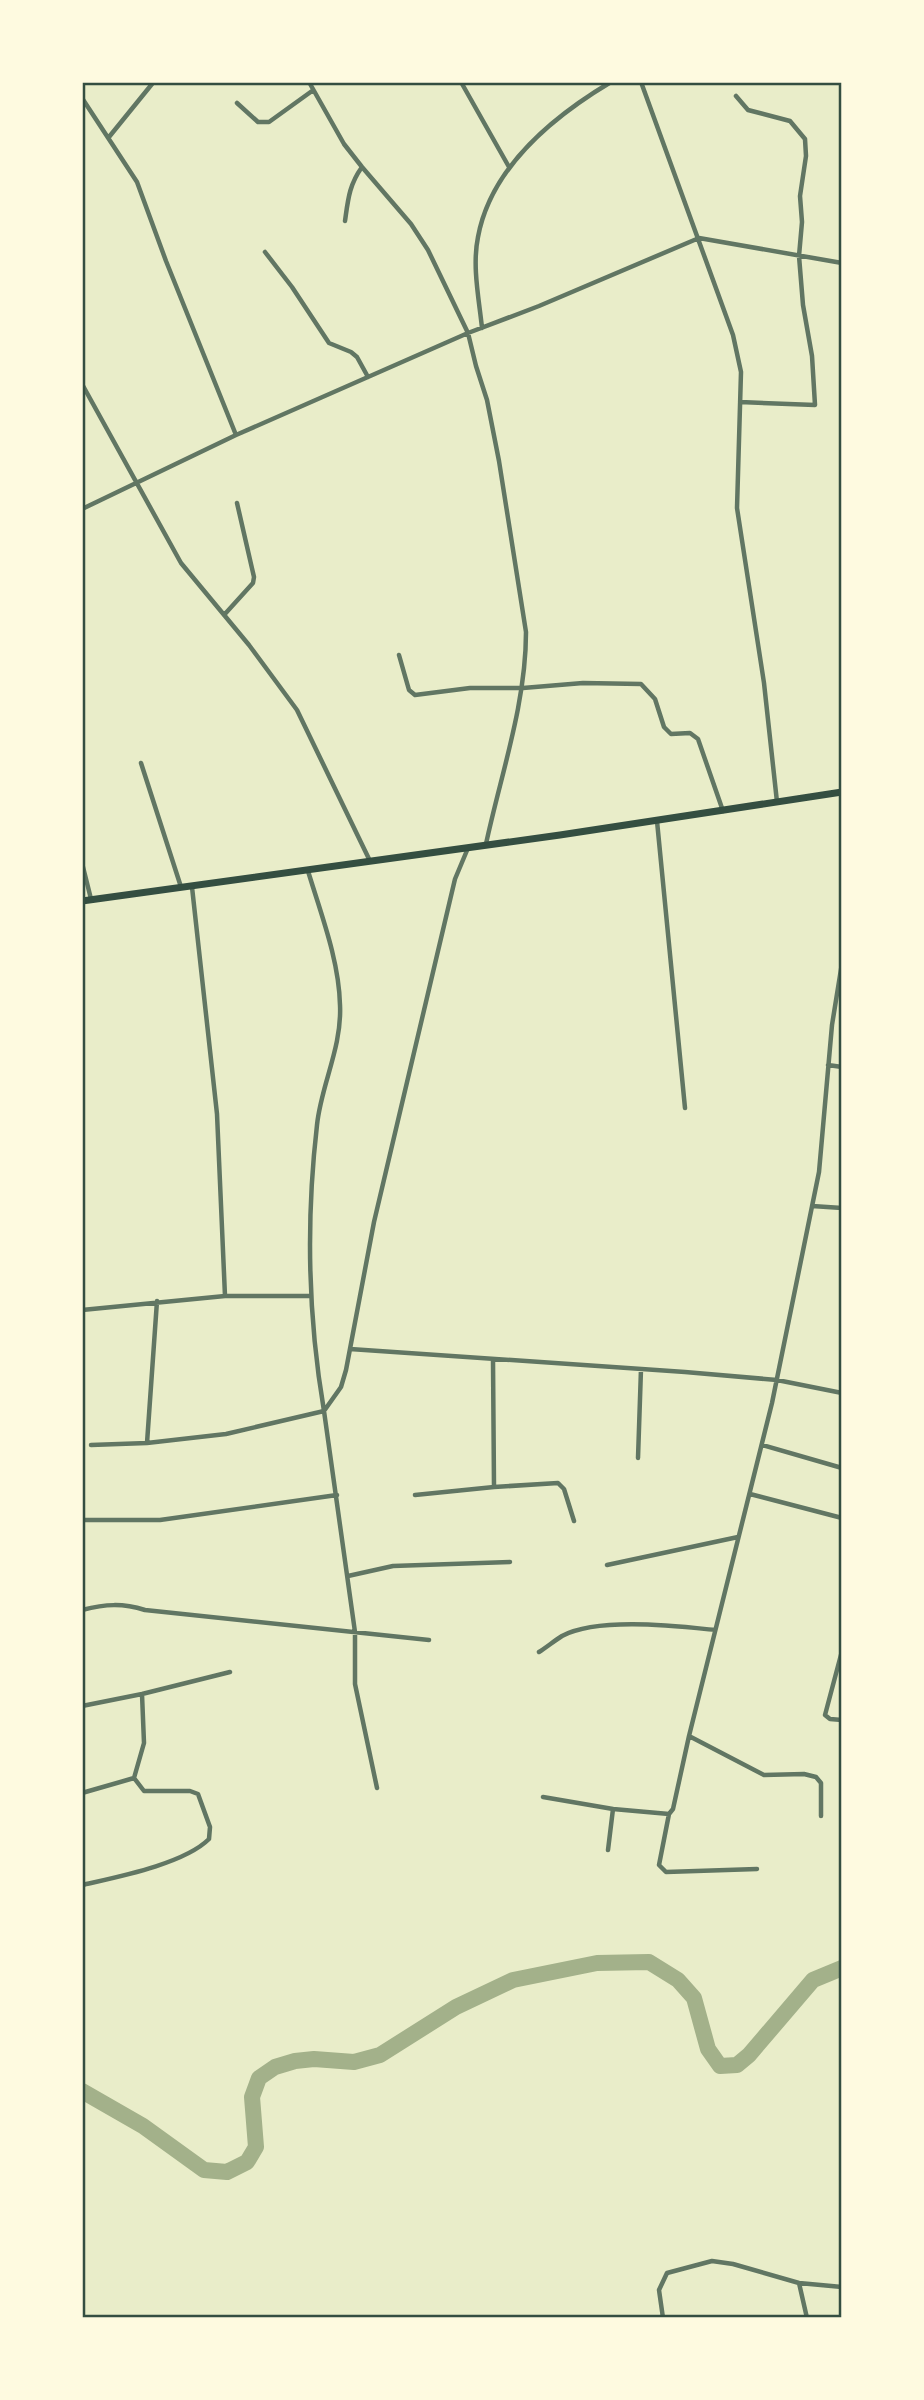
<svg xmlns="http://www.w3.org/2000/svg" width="924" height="2400" viewBox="0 0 924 2400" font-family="'Times New Roman',serif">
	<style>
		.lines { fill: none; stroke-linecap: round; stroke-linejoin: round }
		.river { stroke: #a3b18a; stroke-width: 16 }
		.minor { stroke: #617663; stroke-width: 4.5 }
		.primary { stroke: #344e41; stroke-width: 7 }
		.neatline { fill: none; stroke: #344e41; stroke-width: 2.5 }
	</style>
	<rect width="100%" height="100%" fill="#e9edc9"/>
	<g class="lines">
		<path class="river" d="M82,2091l61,35 61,44 23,2 20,-10 9,-15 -4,-50 7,-19 16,-11 20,-6 19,-2 40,3 26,-7 76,-48 57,-27 84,-17 52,-1 29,18 16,18 14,51 12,17 17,-1 12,-10 64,-75 29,-12"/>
		<path class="minor" d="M309,82l35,62 18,23 49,57 17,26 40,83 8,33 11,34 12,61 27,171c0,72 -25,142 -40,212
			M461,82l48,85
			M641,82l92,253 8,37 -4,136 27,175 13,119
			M736,96l12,14 42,11 15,18 1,17 -6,40 2,26 -3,34 4,49 9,51 3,49 -75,-3
			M82,98l55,84 29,79 70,174
			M237,103l21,19h11l43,-31
			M109,137l43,-53
			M345,221c3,-21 4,-36 17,-54
			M265,252l27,35 37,56 22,9 6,5 11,20
			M482,328c-3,-29 -10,-62 -4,-91 13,-70 76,-121 133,-155
			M82,384l99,179 68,82 48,65 73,151
			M82,509l154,-74 232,-102 71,-27 160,-68 143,25
			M224,615l29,-32 1,-6 -17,-74
			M399,655l10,35 6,5 55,-7h53l60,-5 58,1 14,15 9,28 7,7 19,-1 8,6 25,72
			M141,763l40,124
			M657,821l28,287
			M82,863l9,36
			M192,887l25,227 8,182
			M828,1065l14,2
			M812,1206l30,2
			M82,1310l143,-14h86
			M350,1349l335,23 92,8 65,13
			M493,1360l1,127 64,-4 6,6 10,32
			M147,1443l10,-142
			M91,1445l56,-2 79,-9 98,-23c-16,-94 -18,-191 -7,-286 4,-40 25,-77 23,-120 -1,-45 -19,-91 -32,-134
			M762,1445l80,23
			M638,1458l3,-89
			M750,1494l92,24
			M415,1495l79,-8
			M82,1520h78l177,-25
			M607,1565l131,-28
			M348,1576l45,-10 117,-4
			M82,1610c24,-6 40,-7 63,0l284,30
			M842,1651l-17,64 5,4 12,1
			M539,1652c8,-5 15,-11 23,-16 36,-19 113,-10 153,-6
			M82,1706l60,-12 88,-22
			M689,1736l75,39 40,-1 12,3 5,6v33
			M377,1788l-22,-104v-52l-31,-221 17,-24 5,-17 28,-148 81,-343 13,-31
			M82,1793l52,-15
			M543,1797l70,12 -5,41
			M613,1809l56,5 4,-5 16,-73 83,-333 47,-231 13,-147 10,-62
			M669,1814l-10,51 7,7 91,-3
			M82,1885c35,-8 102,-21 127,-46l1,-12 -12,-33 -8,-3h-46l-10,-13 10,-35 -2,-49
			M799,2283l8,35
			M663,2318l-4,-28 8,-17 45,-12 21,3 66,19 43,4"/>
		<path class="primary" d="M82,901l478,-66 282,-43"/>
	</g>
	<rect width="924" height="2400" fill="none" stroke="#fefae0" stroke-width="168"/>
	<rect x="84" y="84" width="756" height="2232" class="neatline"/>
</svg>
